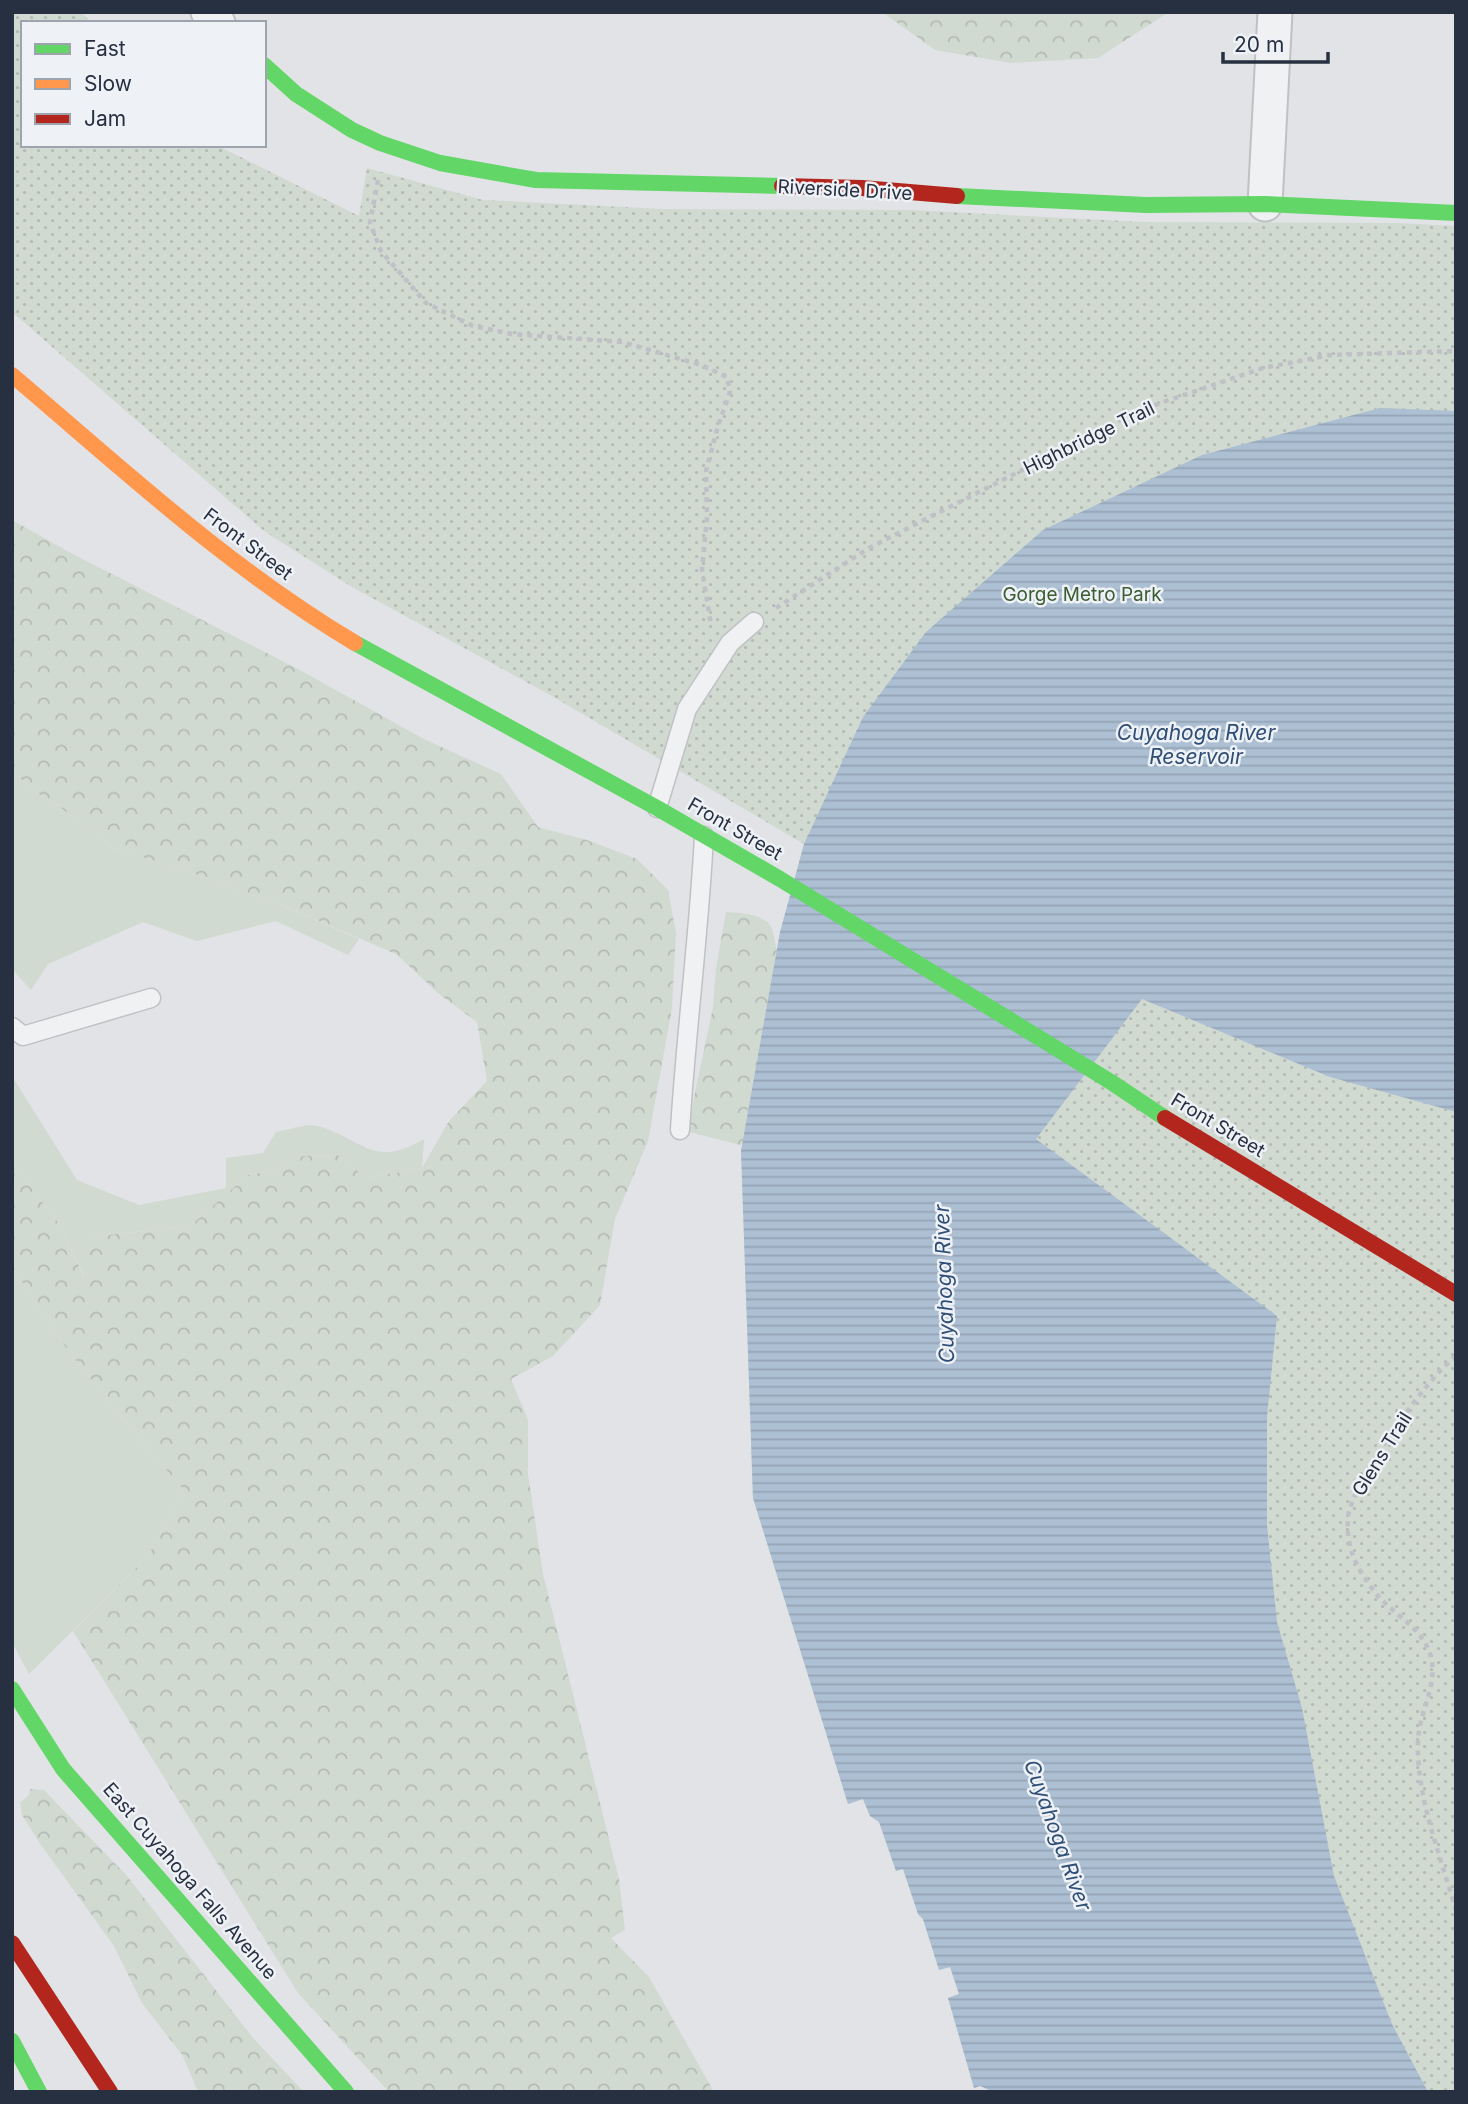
<svg xmlns="http://www.w3.org/2000/svg" width="1468" height="2104" viewBox="0 0 1468 2104" font-family="Inter,sans-serif">
	<style>
		.grass { fill: #d1dad1 }
		.forest { fill: url(#forest-crowns) }
		.park { fill: url(#park-dots) }
		.water { fill: url(#water-rules) }
		.lines { fill: none; stroke-linecap: round; stroke-linejoin: round }
		.lane-casing { stroke: #bfc1c4; stroke-width: 21 }
		.street-casing { stroke: #bfc1c4; stroke-width: 37 }
		.path { stroke: #c0c1c6; stroke-width: 4.5; stroke-dasharray: 5 5; stroke-linecap: butt }
		.lane { stroke: #f0f1f3; stroke-width: 18 }
		.street { stroke: #f0f1f3; stroke-width: 33 }
		.fast { stroke: #63d668; stroke-width: 16 }
		.slow { stroke: #ff974d; stroke-width: 16 }
		.jam { stroke: #b3261e; stroke-width: 16 }
		.labels { text-anchor: middle; dominant-baseline: central; stroke-width: 5; stroke-linejoin: round; paint-order: stroke }
		.street-label { font-size: 19px; fill: #273040; stroke: #eef1f6 }
		.park-label { font-size: 19px; fill: #3b5d33; stroke: #eef1f6 }
		.water-label { font-size: 21px; font-style: italic; fill: #2f4e76; stroke: #eef1f6 }
	</style>
	<defs>
		<pattern id="forest-crowns" width="20" height="18" patternUnits="userSpaceOnUse" patternTransform="scale(1.75)"><rect width="20" height="18" fill="#d1dad1"/><path d="M2 6a3 3 0 1 1 6 0M12 15a3 3 0 1 1 6 0" fill="none" stroke="#b3bbb4"/></pattern>
		<pattern id="park-dots" width="8" height="8" patternUnits="userSpaceOnUse" patternTransform="scale(1.75)"><rect width="8" height="8" fill="#d1dad1"/><path d="M2 2h.1M6 6h.1" fill="none" stroke="#b3bbb4" stroke-width="1.8" stroke-linecap="round"/></pattern>
		<pattern id="water-rules" width="6" height="5" patternUnits="userSpaceOnUse" patternTransform="scale(1.75)"><rect width="6" height="5" fill="#adbfd3"/><path d="M0 2.5h6" fill="none" stroke="#95a4b6"/></pattern>
	</defs>
	<rect width="100%" height="100%" fill="#e1e3e6"/>
	<path class="grass" d="M12,771l25,22 19,11 58,45 58,17 102,36 85,37 -11,16 -72,-34 -79,20 -54,-19 -95,42 -17,26 -19,-21z
		M12,1076l65,104 62,25 87,-17v-30l37,-5 13,-21c12,-2 31,-9 42,-6 46,14 56,43 106,13l-2,29 -56,10 -28,-23 -35,1 -32,15 -23,4 -58,51 -100,11 -5,41 -25,-53 -48,-62z
		M12,1266l41,65 77,97 53,61 -35,67 -119,118 -17,-32z"/>
	<path class="forest" d="M882,12h287l-71,46 -87,5 -76,-13z
		M12,520l57,32 229,117 126,70 77,35 37,53 49,13 50,19 31,31 8,43 -4,75 -24,133 -33,78 -15,86 -47,51 -42,23 17,41v54l15,100 76,305 6,51 -14,8 38,39 65,115h-325l-91,-99 -225,-362 75,-75 35,-67 -53,-61 -77,-97 -41,-65v-103l48,62 24,52 6,-40 100,-11 58,-51 23,-4 32,-15 35,-1 28,23 56,-10 27,-47 38,-40 -10,-59 -38,-28 -43,-40 -122,-52 -102,-36 -58,-17 -58,-45 -19,-11 -25,-22z
		M726,912c13,1 40,1 46,17 2,6 3,15 5,22l-34,192 -3,2 -51,-13 1,-15 23,-110 3,-39z
		M30,1789l14,1 83,86 126,162 51,54h-106l-15,-36 -41,-53 -28,-57 -73,-101 -19,-30 -2,-12 9,-8z"/>
	<path class="park" d="M12,12h70l9,11h-68v122h193l143,71 8,-48 116,32 180,9 248,1 232,12 255,1 58,3v1866h-462l-14,-6 -6,2 -26,-90 11,-4 -8,-27 -12,3 -16,-51 -5,-5 -15,-45 -7,2 -17,-49 -9,-6 -7,-17 -15,5 -95,-306 -12,-347 36,-200 27,-107 -252,-148 -200,-109 -88,-56 -252,-219z"/>
	<path class="water" d="M1380,408l76,3v701l-126,-35 -188,-78 -106,140 241,177 -10,101v108l10,97 25,86 32,168 58,148 36,68h-434l-14,-6 -6,2 -26,-90 11,-4 -9,-27 -11,3 -16,-51 -5,-5 -15,-45 -7,2 -17,-49 -9,-6 -7,-17 -15,5 -95,-306 -12,-347 39,-219 24,-88 59,-127 63,-85 117,-102 159,-75z"/>
	<g class="lines">
		<defs>
			<path id="lane" d="M657,808l30,-99 43,-66 24,-21
				M12,1027l11,9 128,-38
				M680,1130c6,-98 19,-195 24,-294"/>
			<path id="street" d="M208,12l10,11
				M1265,204l10,-192"/>
		</defs>
		<use href="#lane" class="lane-casing"/>
		<use href="#street" class="street-casing"/>
		<path class="path" d="M378,180l-8,43 11,28 45,52 47,23 39,8 110,8 79,23 26,12 3,15 -12,34 -12,45 1,46 -5,52 9,56
			M776,608l93,-60 271,-138 123,-42 67,-13 126,-4
			M1456,1356c-28,20 -104,127 -108,161 -2,21 4,42 16,60 5,7 10,15 16,21 18,19 44,32 51,59 7,28 -12,56 -13,83 -2,58 23,116 38,171"/>
		<use href="#lane" class="lane"/>
		<use href="#street" class="street"/>
		<path class="fast" d="M264,65l32,29 56,36 28,13 60,20 96,17 246,6
			M957,196l189,9 119,-1 191,9
			M355,643l302,165 123,71 331,203 54,36
			M12,1689l51,80 283,323
			M12,2041l27,51"/>
		<path class="slow" d="M12,375c111,94 218,194 343,268"/>
		<path class="jam" d="M782,186l80,2 95,8
			M1165,1118l291,176
			M12,1943l98,149"/>
	</g>
	<g class="labels">
		<g class="street-label">
			<text transform="translate(845 190) rotate(3)">Riverside Drive</text>
			<text transform="translate(1089 438) rotate(-26)">Highbridge Trail</text>
			<text transform="translate(248 544) rotate(37)">Front Street</text>
			<text transform="translate(735 829) rotate(30)">Front Street</text>
			<text transform="translate(1218 1125) rotate(31)">Front Street</text>
			<text transform="translate(1382 1454) rotate(-58)">Glens Trail</text>
			<text transform="translate(190 1881) rotate(49)">East Cuyahoga Falls Avenue</text>
		</g>
		<g class="park-label">
			<text x="1082" y="594">Gorge Metro Park</text>
		</g>
		<g class="water-label">
			<text x="1196" y="732">Cuyahoga River<tspan x="1196" dy="24">Reservoir</tspan></text>
			<text transform="translate(944 1284) rotate(-92)">Cuyahoga River</text>
			<text transform="translate(1058 1835) rotate(70)">Cuyahoga River</text>
		</g>
	</g>
	<rect width="1468" height="2104" fill="none" stroke="#273040" stroke-width="28"/>
	<rect x="21" y="21" width="245" height="126" fill="#eef1f6" stroke="#9ea4ad" stroke-width="2"/>
	<rect x="35" y="44" width="35" height="10" fill="#63d668" stroke="#9ea4ad" stroke-width="2"/>
	<text x="84" y="56" font-size="21" fill="#273040">Fast</text>
	<rect x="35" y="79" width="35" height="10" fill="#ff974d" stroke="#9ea4ad" stroke-width="2"/>
	<text x="84" y="91" font-size="21" fill="#273040">Slow</text>
	<rect x="35" y="114" width="35" height="10" fill="#b3261e" stroke="#9ea4ad" stroke-width="2"/>
	<text x="84" y="126" font-size="21" fill="#273040">Jam</text>
	<path d="M1223 52v10h105v-10" fill="none" stroke="#273040" stroke-width="3.5"/>
	<text x="1234" y="52" font-size="21" fill="#273040" stroke="#eef1f6" stroke-width="5" paint-order="stroke">20 m</text>
</svg>
